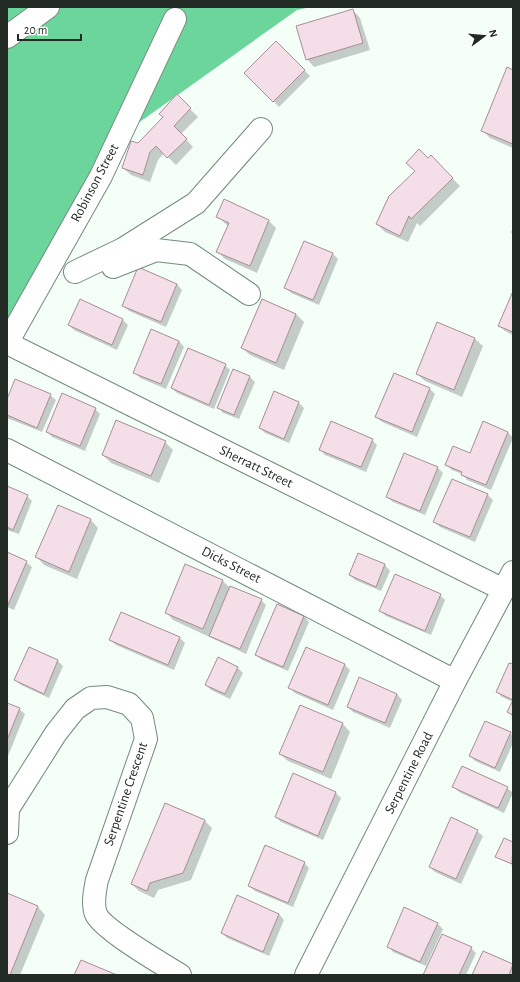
<svg xmlns="http://www.w3.org/2000/svg" width="520" height="982" viewBox="0 0 520 982" font-family="'Alegreya Sans',sans-serif">
	<style>
		.forest { fill: #6cd59b }
		.shadow { fill: #0003 }
		.building { fill: #f4dee7; stroke: #a88d98 }
		.lines { fill: none; stroke-linecap: round; stroke-linejoin: round }
		.minor-casing { stroke: #738b7c; stroke-width: 24 }
		.minor { stroke: #fff; stroke-width: 22 }
		.labels { text-anchor: middle; dominant-baseline: central; stroke-width: 3; stroke-linejoin: round; paint-order: stroke }
		.street-label { font-size: 14px; fill: #222c25; stroke: #fff }
	</style>
	<rect width="100%" height="100%" fill="#f4fff8"/>
	<path class="forest" d="M7,7h304l-14,3 -177,126 -113,207z"/>
	<path class="shadow" d="M353,10l7,8 10,32 -56,17 -7,-8z
		M276,42l34,34 -31,31 -33,-34z
		M513,71v77l-23,-10 -8,-8z
		M177,96l21,21 -17,17 12,13 -17,18 -12,-12 -6,7 -8,22 -19,-7 -8,-7 15,-24 26,-27z
		M431,157l29,29 -40,40 -3,-3 -9,19 -23,-10 -8,-8z
		M218,217l50,3 8,8 -19,45 -32,-14 -7,-7 10,-26z
		M513,228v7l-2,-3z
		M305,242l28,12 5,5 -19,46 -28,-12 -5,-5z
		M177,284l5,6 -16,37 -37,-16 -6,-6z
		M513,293v42l-8,-4 -6,-5z
		M80,300l43,20 5,5 -11,25 -43,-20 -5,-5z
		M262,300l34,14 8,8 -20,48 -34,-15 -8,-7z
		M438,323l37,16 8,7 -21,51 -37,-16 -8,-7z
		M179,341l5,6 -18,42 -26,-11 -5,-6z
		M225,365l5,5 -16,39 -37,-16 -5,-5z
		M394,374l36,15 5,5 -18,43 -35,-15 -6,-5z
		M250,377l5,5 -16,37 -16,-6 -5,-6z
		M50,395l6,5 -14,32 -35,-14v-17z
		M299,403l5,5 -15,35 -24,-10 -5,-5z
		M95,409l5,5 -15,37 -33,-14 -5,-6z
		M508,432l5,6 -22,52 -24,-10 -5,-6 -10,-4 -6,-5 24,-10z
		M372,440l5,5 -11,27 -41,-17 -5,-6z
		M165,442l8,8 -14,33 -48,-20 -8,-8z
		M405,454l33,14 5,5 -18,42 -32,-13 -6,-5z
		M7,487l20,9 5,5 -13,33 -12,-4z
		M488,495l5,5 -18,42 -35,-15 -5,-5z
		M58,506l33,14 7,8 -21,51 -33,-14 -7,-8z
		M7,553l19,9 6,5 -18,43 -7,-3z
		M358,554l27,11 5,6 -9,20 -26,-11 -5,-5z
		M186,565l37,16 7,7 31,12 5,5 -20,49 -73,-34 -7,-8z
		M440,595l5,5 -14,35 -45,-19 -6,-5z
		M304,616l5,6 -21,49 -26,-11 -6,-5z
		M180,638l5,5 -11,27 -58,-25 -6,-5z
		M30,648l28,13 5,5 -14,32 -28,-13 -6,-5z
		M219,659l19,9 5,5 -13,26 -19,-9 -5,-5z
		M345,665l5,5 -17,40 -38,-17 -5,-5z
		M513,665v52l-5,-5 5,-10 -11,-5 -5,-5z
		M397,694l5,6 -12,28 -37,-16 -5,-5z
		M7,704l12,5 6,5 -17,42z
		M300,706l43,18 7,8 -19,47 -43,-18 -8,-7z
		M510,733l3,3v7l-13,29 -25,-11 -5,-5z
		M454,787l53,1 6,5 -9,20 -45,-21z
		M336,793l5,5 -18,42 -42,-18 -5,-5z
		M205,821l7,7 -21,52 -33,10 -4,8 -15,-7 -7,-7z
		M477,831l6,5 -22,48 -26,-12 -5,-5z
		M504,839l9,4v22l-17,-9z
		M304,863l5,5 -16,39 -38,-16 -6,-5z
		M7,894l31,13 7,8 -25,60h-13z
		M279,914l5,6 -15,36 -42,-18 -5,-5z
		M437,923l6,6 -17,37 -33,-14 -5,-6z
		M471,948l5,5 -10,22h-42z
		M483,952l30,13v10h-40z"/>
	<path class="building" d="M353,9l10,34 -57,17 -10,-34z
		M276,41l29,29 -32,32 -29,-29z
		M507,67l6,3v74l-32,-13z
		M177,94l14,14 -17,18 13,13 -20,19 -11,-12 -6,6 -7,23 -21,-7 9,-27 7,2 25,-26 -4,-3z
		M419,149l9,9 3,-3 22,23 -42,41 -2,-3 -9,20 -24,-12 13,-28 26,-25 -9,-8z
		M224,199l45,21 -19,46 -34,-14 13,-29 -13,-6z
		M304,241l29,12 -20,47 -29,-12z
		M138,267l39,17 -16,38 -39,-16z
		M513,291v41l-15,-6z
		M80,299l43,20 -11,26 -44,-20z
		M262,299l34,15 -20,49 -35,-15z
		M437,322l38,16 -21,52 -38,-16z
		M151,329l28,12 -18,43 -28,-11z
		M188,348l38,16 -17,41 -38,-17z
		M233,369l17,7 -16,39 -17,-7z
		M394,373l36,15 -18,44 -37,-15z
		M15,379l36,15 -14,34 -30,-13v-16z
		M274,391l25,11 -15,37 -25,-11z
		M62,393l34,15 -16,38 -34,-14z
		M116,420l50,21 -15,35 -49,-21z
		M331,421l42,18 -12,28 -42,-17z
		M483,421l25,11 -22,53 -25,-10 1,-3 -17,-7 8,-19 17,7z
		M404,453l34,14 -18,44 -34,-14z
		M452,479l36,15 -18,43 -37,-15z
		M7,486l21,9 -15,35 -6,-3z
		M58,505l33,14 -22,53 -34,-15z
		M7,552l20,9 -19,44h-1z
		M358,553l27,11 -9,23 -27,-12z
		M185,564l38,16 -20,49 -38,-16z
		M395,574l46,20 -16,37 -46,-20z
		M230,586l32,13 -22,50 -31,-13z
		M277,604l27,12 -21,51 -28,-12z
		M121,612l59,25 -12,28 -59,-25z
		M29,647l29,13 -14,34 -30,-14z
		M306,647l39,17 -17,41 -40,-17z
		M218,657l20,10 -13,27 -20,-9z
		M509,663l4,1v51l-6,-3 6,-12 -17,-8z
		M359,677l38,17 -12,29 -38,-16z
		M7,703l13,5 -13,32z
		M300,705l43,18 -20,49 -44,-18z
		M485,721l26,11 -16,36 -26,-12z
		M462,766l46,21 -10,21 -46,-21z
		M293,773l43,19 -18,44 -43,-19z
		M165,803l40,17 -22,53 -33,10 -3,8 -16,-7z
		M451,817l27,13 -22,49 -27,-12z
		M504,838l9,4 -1,22 -17,-7z
		M265,845l40,17 -17,41 -40,-17z
		M7,893l31,13 -28,69h-3z
		M237,895l42,19 -16,38 -42,-19z
		M404,907l34,16 -18,39 -33,-15z
		M442,934l30,13 -13,28h-36z
		M483,951l30,13 -4,11h-37z
		M81,960l36,15h-43z"/>
	<g class="lines">
		<defs>
			<path id="minor" d="M7,37l41,-30
				M113,267l43,-17 34,4 59,40
				M75,272l48,-23 73,-46 65,-74
				M7,343l497,247
				M7,343l94,-167 74,-157
				M7,450l448,231
				M7,833l1,-24 48,-76 19,-24 16,-11 16,-1 22,7 13,14 4,21 -49,141c-2,10 -5,24 -1,34 6,15 68,51 84,61
				M306,975l149,-294 58,-109"/>
		</defs>
		<use href="#minor" class="minor-casing"/>
		<use href="#minor" class="minor"/>
	</g>
	<g class="labels">
		<g class="street-label">
			<text transform="translate(95 183) rotate(-62)">Robinson Street</text>
			<text transform="translate(256 467) rotate(26)">Sherratt Street</text>
			<text transform="translate(231 565) rotate(27)">Dicks Street</text>
			<text transform="translate(409 773) rotate(-63)">Serpentine Road</text>
			<text transform="translate(126 794) rotate(-71)">Serpentine Crescent</text>
		</g>
	</g>
	<rect width="520" height="982" fill="none" stroke="#222c25" stroke-width="16"/>
	<g transform="translate(484 36) rotate(74)" stroke="#ffffff" stroke-width="3" paint-order="stroke">
	<path d="M0-3L7 15L0 10L-7 15Z" fill="#222c25"/>
	<text y="-6" font-size="11" font-weight="bold" text-anchor="middle" fill="#222c25">N</text>
	</g>
	<path d="M18 34v6h63v-6" fill="none" stroke="#222c25" stroke-width="2"/>
	<text x="24" y="34" font-size="12" fill="#222c25" stroke="#ffffff" stroke-width="3" paint-order="stroke">20 m</text>
</svg>
